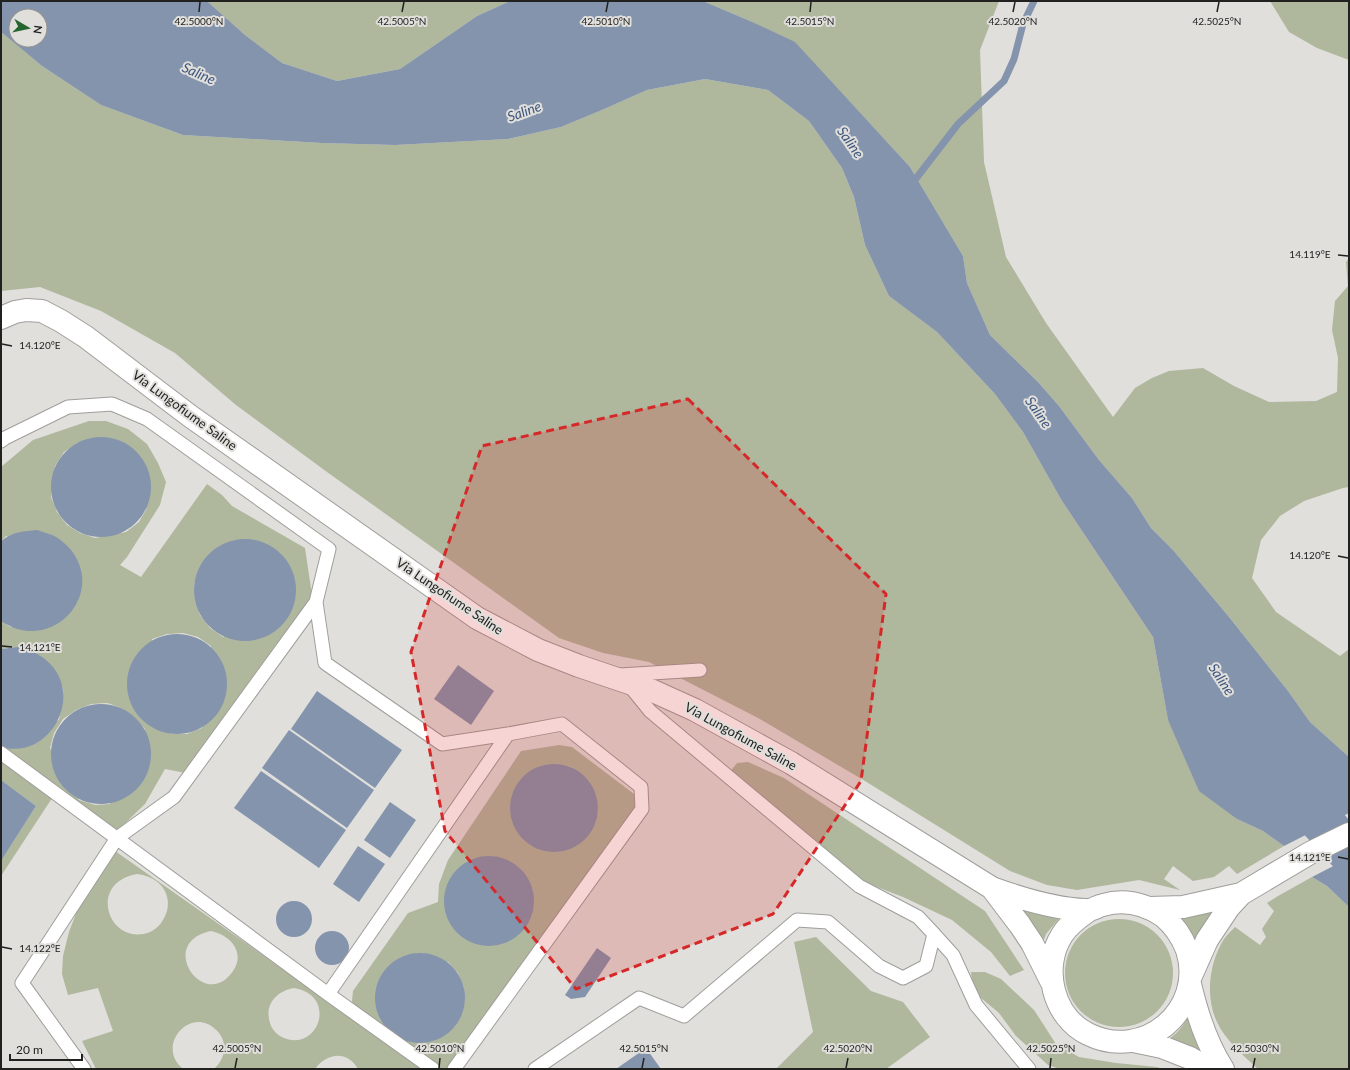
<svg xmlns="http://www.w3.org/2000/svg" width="1350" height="1070" viewBox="0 0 1350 1070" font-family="Lato,sans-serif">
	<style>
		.green { fill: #afb79d; fill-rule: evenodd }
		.water { fill: #8494ad; fill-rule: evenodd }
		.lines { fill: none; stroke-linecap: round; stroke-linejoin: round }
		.stream { stroke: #8494ad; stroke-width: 7 }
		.river { stroke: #8494ad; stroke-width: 43 }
		.lane-casing { stroke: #9f9e9a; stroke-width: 15 }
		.secondary-casing { stroke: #9f9e9a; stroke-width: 24 }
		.lane { stroke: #fff; stroke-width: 13 }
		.secondary { stroke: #fff; stroke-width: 22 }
		.marked { fill: #d62828; fill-opacity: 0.2; stroke: #d62828; stroke-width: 3; stroke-dasharray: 8 5; stroke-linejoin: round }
		.ticks { fill: none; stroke: #212120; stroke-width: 1.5 }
		.labels { text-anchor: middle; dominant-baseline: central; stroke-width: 4; stroke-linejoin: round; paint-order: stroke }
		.street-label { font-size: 13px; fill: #212120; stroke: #e0dfdb }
		.water-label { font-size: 14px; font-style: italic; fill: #3d557c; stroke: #e0dfdb }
		.ticks-label { font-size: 10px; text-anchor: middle; fill: #212120; stroke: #e0dfdb; stroke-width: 4; stroke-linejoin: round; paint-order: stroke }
	</style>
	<rect width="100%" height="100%" fill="#e0dfdb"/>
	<path class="green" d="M207,1h303l-33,15 -77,53 -63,12 -55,-18 -37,-28z
		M703,1h296l-19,49 4,112 22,95 40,66 67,94 22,-29 17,-10 17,-7 34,-3 31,18 35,16 47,-1 21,-9 1,-34 -6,-28 3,-29 13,-15 -2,-24 3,-4v229l-6,1 -39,13 -24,15 -19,24 -9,38 24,34 64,44 9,-7v108l-39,-35 -22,-31 -59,-74 -56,-67 -22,-22 -19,-30 -33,-38 -40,-54 -21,-24 -48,-47 -23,-52 -4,-27 -53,-89 -64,-69 -96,-77z
		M1270,1h79v59l-32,-12 -28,-16z
		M1,32l41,34 59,39 82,30 139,8 73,2 113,-6 53,-12 41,-17 45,-20 58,-11 63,11 41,31 33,47 12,29 11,48 24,51 48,36 58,62 28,38 39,69 91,136 15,83 69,99 26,12 21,15 -47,28 -8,-8 -15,11 -21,4 -20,-15 -9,13 16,11 -41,-10 -62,10 -30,-5 -37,-14 -145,-90 -107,-63 -109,-56 -46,-9 -44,-15 -232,-166 -91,-67 -61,-52 -74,-42 -61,-24 -39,4z
		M89,421h17l22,8 19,15 11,19 8,19 -6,23 -33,52 -7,8 21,12 66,-93 15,11 10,11 73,42 7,47 -121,179 -26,-5 -20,35 -29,28 -58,-43 -57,87v-15l35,-55 -35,-26v-33l58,-27c2,-11 5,-21 4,-31 -3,-13 -18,-30 -28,-36 -9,-6 -24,-6 -34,-4v-28l9,6 67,-24 4,-16v-16l-75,-35 -5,5v-74l32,-27zM77,443l70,65 -8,14 -13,10 -31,6 -15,-5 -13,-8 -10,-13 -6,-15 4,-31 9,-14zM235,540l45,13 9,13 6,15 -72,56 -13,-9 -10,-13 -5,-15 -1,-16 14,-28 12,-10zM183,633l15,4 13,9 -9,82 -15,6h-16l-19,-95 15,-5zM107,703c19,6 25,10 38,26l-35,75 -15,1 -16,-5 -29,-52 4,-15 9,-14 13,-9 15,-6z
		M559,745l13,2 66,50v10l-187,262h-93c-11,-19 -31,-16 -43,0h-101c7,-6 11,-15 10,-24 -1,-7 -4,-12 -9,-16 -25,-23 -60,17 -32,40h-87l-14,-28 31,-10 -15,-43 -30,7 -6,-21 1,-18 6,-24 10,-26 36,-55 213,150 26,8 -2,-8 1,-10 55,-78 30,-11 1,-18 9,-24 73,-109zM569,766c21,12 28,22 29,47zM490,856c24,5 33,12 43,35l-87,-1c12,-26 18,-25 44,-34zM137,874c19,2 35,16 30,37 -3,9 -8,17 -17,21 -41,16 -64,-49 -13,-58zM211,931c19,4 35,21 22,40 -28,42 -78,-28 -22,-40zM448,962l10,11 6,14 -85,28 -3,-14 1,-15zM294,988c44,7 25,64 -10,50 -7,-3 -12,-8 -14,-15 -6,-19 7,-32 24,-35z
		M748,762l36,16 201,133 39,59 -14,6 -19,-24 -39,-32 -49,-23 -39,-15 -136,-108 9,-11z
		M1312,877l15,9 22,21v162h-91c-15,-14 -32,-28 -41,-47 -12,-25 -8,-59 7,-83 3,-4 7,-8 11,-12l25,18 6,-8 -4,-8 12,-18 -7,-8 11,-7z
		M1012,903l50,12 -16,19 -4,11z
		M1225,903l-30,40 -17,-27z
		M1065 973a54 54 0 1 1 108 0a54 54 0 1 1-108 0Z
		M816,937l55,54 32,11 27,35 -44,32h-110l37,-37 -19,-90z
		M971,972h14l16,7 33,31 22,34 23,13 37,6 41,4 6,2h-103l-12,-4 -32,-29 -17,-23 -18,-15 -9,-16z
		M1189,1016l23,46c-15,-10 -27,-19 -44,-23 10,-5 15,-14 21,-23z"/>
	<path class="water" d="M1,1h206l38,34 37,28 55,18 63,-12 77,-53 33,-15h193l47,20 45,21 115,125 53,89 4,27 23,52 48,47 21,24 40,54 33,38 19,30 22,22 56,67 59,74 22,31 39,35v56l-65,33 -21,-15 -26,-12 -38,-28 -31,-71 -15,-83 -91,-136 -39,-69 -28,-38 -58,-62 -48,-36 -24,-51 -11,-48 -12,-29 -33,-47 -41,-31 -63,-11 -58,11 -45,20 -41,17 -53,12 -113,6 -73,-2 -139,-8 -82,-30 -59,-39 -41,-34zM16,16h24v24h-24z
		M51 487a50 50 0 1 1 100 0a50 50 0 1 1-100 0Z
		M37,530c5,2 10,3 15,5 7,3 14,9 19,15 36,46 -21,105 -70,71v-80c11,-9 23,-10 36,-11z
		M194 590a51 51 0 1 1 102 0a51 51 0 1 1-102 0Z
		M127 684a50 50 0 1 1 100 0a50 50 0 1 1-100 0Z
		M18,647c11,3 20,6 28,13 40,33 5,101 -45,87v-98z
		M458,665l36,26 -23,34 -37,-26z
		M317,691l85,59 -27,38 -84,-59z
		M51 754a50 50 0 1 1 100 0a50 50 0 1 1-100 0Z
		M289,730l85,60 -27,38 -85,-60z
		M510 808a44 44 0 1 1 88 0a44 44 0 1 1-88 0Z
		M261,771l85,59 -27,38 -85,-60z
		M1,780l35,26 -35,55z
		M390,802l26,18 -26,38 -26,-18z
		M358,846l27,18 -26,38 -26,-18z
		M444 901a45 45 0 1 1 90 0a45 45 0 1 1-90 0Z
		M1349,858v49l-22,-21 -15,-9z
		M276 919a18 18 0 1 1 36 0a18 18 0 1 1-36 0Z
		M315 948a17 17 0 1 1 34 0a17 17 0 1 1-34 0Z
		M597,948l14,10 -26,39 -14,2 -6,-4z
		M375 998a45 45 0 1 1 90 0a45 45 0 1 1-90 0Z
		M646,1048l15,21h-45z"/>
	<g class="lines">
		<path class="stream" d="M911,185l47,-61 46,-43 10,-22 9,-35 11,-23"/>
		<path class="river" d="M1288,778l14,22 47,52"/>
		<defs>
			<path id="lane" d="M1,441l4,-3 63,-31 44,-3 35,15 182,130 -13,53 -142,195 -57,41 -95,145 62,86
				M316,602l9,61 117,81 66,-10
				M620,675l80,-5
				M1,753l327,241 105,75
				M934,934l19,21 23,50 53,64
				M328,994l180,-260 54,-10 79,63 1,22 -188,260
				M535,1069l104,-71 45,18 113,-96 31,2 51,44 24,12 23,-12 8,-32 -16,-17 -59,-31 -209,-175 -21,-26"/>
			<path id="secondary" d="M1,318l14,-6 11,-2 16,1 19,10 25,16 104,79 287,202 61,32 41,16 74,25 42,19 96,53 201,125c30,11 62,21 94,22 6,1 11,-4 17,-5 21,-6 42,-1 60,11 11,9 19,21 24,34 19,60 -43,112 -99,84 -35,-17 -47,-66 -26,-99 6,-10 16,-17 26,-24
				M992,888l28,37 12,18 19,38
				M1150,908l33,-1 58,-13
				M1191,976l16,-36 22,-33 12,-13 69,-41 39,-19
				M1190,984c7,30 16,59 33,85
				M1133,1041l29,6 28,11 19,11"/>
		</defs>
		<use href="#lane" class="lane-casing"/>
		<use href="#secondary" class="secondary-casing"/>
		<use href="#lane" class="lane"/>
		<use href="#secondary" class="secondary"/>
	</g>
	<path class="marked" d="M688,399l198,195 -25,187 -88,133 -197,75 -131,-158 -34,-179 71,-206z"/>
	<path class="ticks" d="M199,12l1,-10M402,12l2,-10M606,12l2,-10M810,12l1,-10M1013,12l2,-10M1217,12l2,-10M1338,255l10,1M2,344l10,2M1338,556l10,2M2,646l10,1M1338,857l10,2M2,947l10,2M235,1068l2,-10M439,1068l1,-10M642,1068l2,-10M846,1068l2,-10M1050,1068l1,-10M1253,1068l2,-10"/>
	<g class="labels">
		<g class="street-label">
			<text transform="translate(185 410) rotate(36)">Via Lungofiume Saline</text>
			<text transform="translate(450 596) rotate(34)">Via Lungofiume Saline</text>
			<text transform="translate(741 736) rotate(29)">Via Lungofiume Saline</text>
		</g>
		<g class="water-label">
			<text transform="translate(199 73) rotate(24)">Saline</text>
			<text transform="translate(524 111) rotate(-20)">Saline</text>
			<text transform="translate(851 142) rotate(55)">Saline</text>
			<text transform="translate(1039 412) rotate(55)">Saline</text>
			<text transform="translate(1222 679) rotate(57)">Saline</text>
		</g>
	</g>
	<g class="ticks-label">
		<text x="199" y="25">42.5000°N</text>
		<text x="402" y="25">42.5005°N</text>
		<text x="606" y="25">42.5010°N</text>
		<text x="810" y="25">42.5015°N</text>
		<text x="1013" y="25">42.5020°N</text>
		<text x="1217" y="25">42.5025°N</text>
		<text x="1310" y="258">14.119°E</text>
		<text x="40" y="349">14.120°E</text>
		<text x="1310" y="559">14.120°E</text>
		<text x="40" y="651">14.121°E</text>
		<text x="1310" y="861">14.121°E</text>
		<text x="40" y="952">14.122°E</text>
		<text x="237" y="1052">42.5005°N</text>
		<text x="440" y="1052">42.5010°N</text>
		<text x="644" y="1052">42.5015°N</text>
		<text x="848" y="1052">42.5020°N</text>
		<text x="1051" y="1052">42.5025°N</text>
		<text x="1255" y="1052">42.5030°N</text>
	</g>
	<rect width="1350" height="1070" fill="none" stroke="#212120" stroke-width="4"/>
	<g transform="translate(28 28) rotate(99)"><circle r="19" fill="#e0dfdb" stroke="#949390"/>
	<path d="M0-3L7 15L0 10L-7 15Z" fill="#25662f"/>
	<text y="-6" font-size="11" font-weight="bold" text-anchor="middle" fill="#212120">N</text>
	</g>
	<path d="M10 1054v6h72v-6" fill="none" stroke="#212120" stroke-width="2"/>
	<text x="16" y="1054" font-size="12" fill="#212120" stroke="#e0dfdb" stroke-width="3" paint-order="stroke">20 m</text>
</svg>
